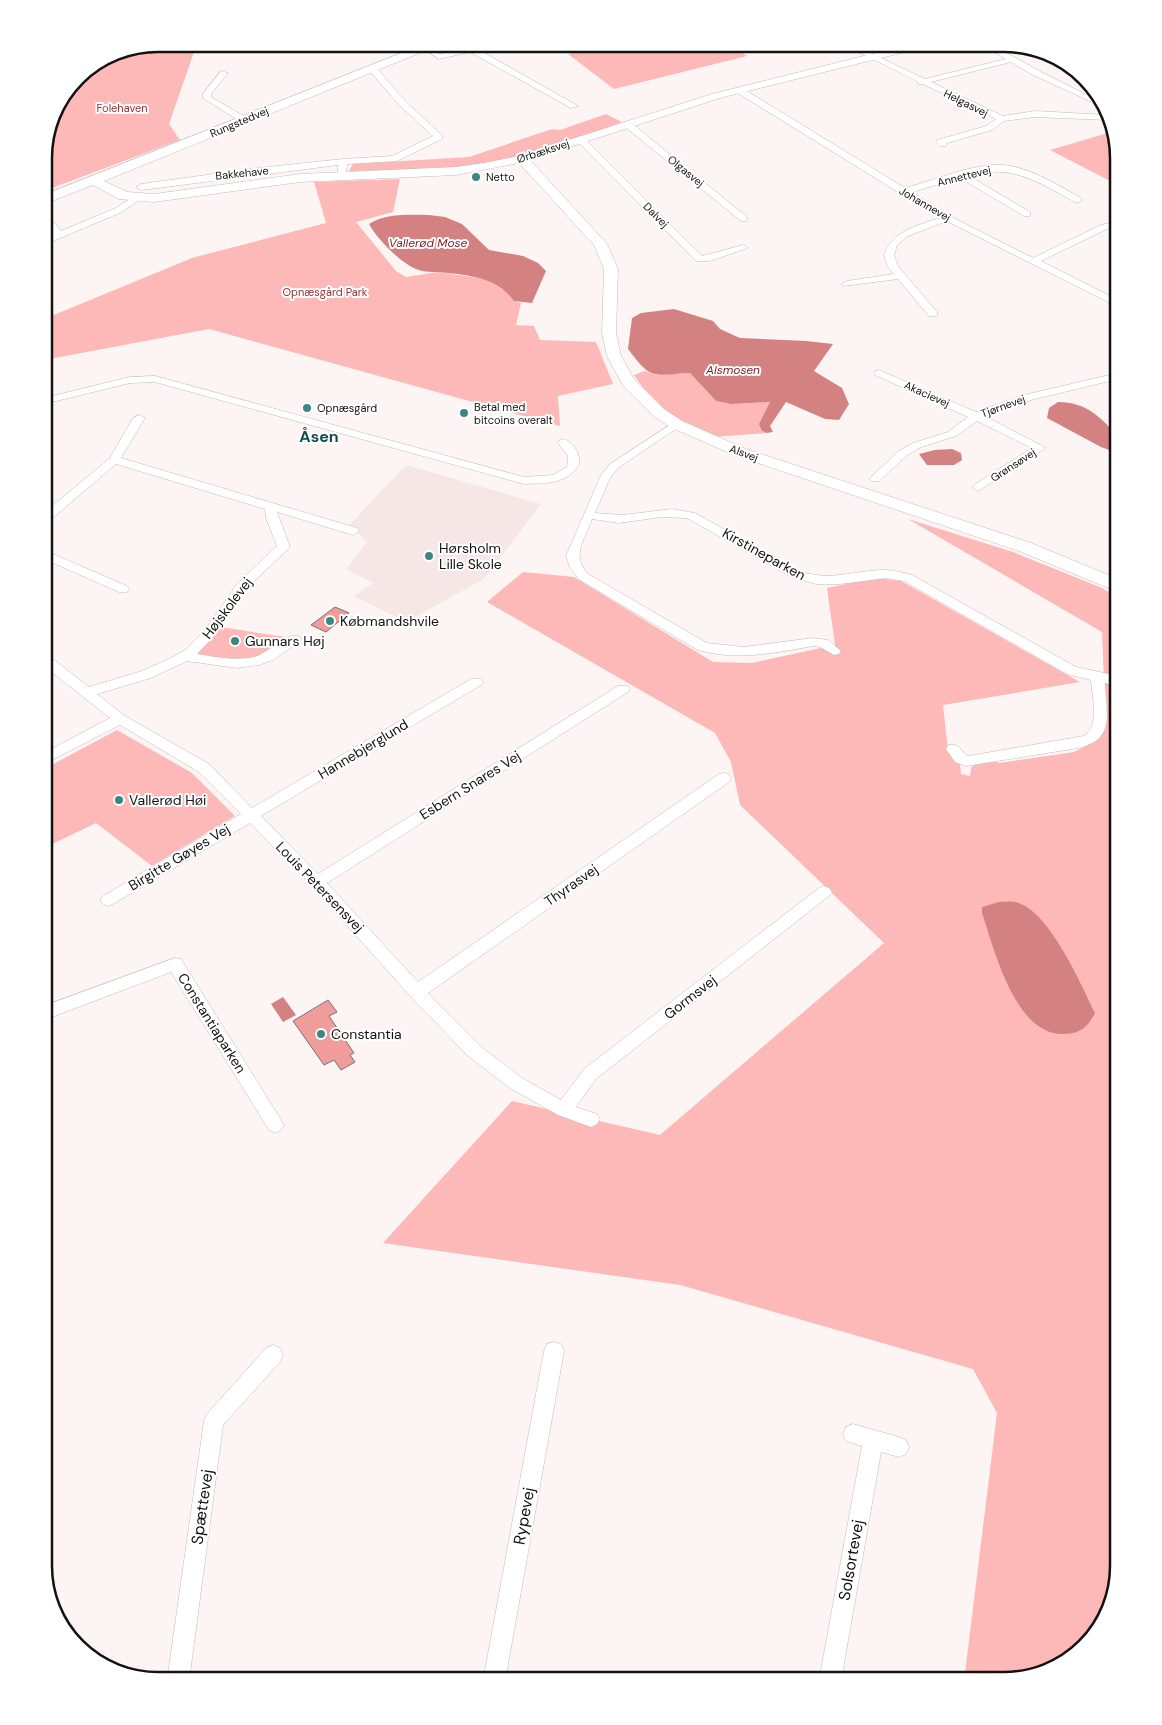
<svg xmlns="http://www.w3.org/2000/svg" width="1162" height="1725" viewBox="0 0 1162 1725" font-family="'DM Sans',sans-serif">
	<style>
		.built { fill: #f6e7e6 }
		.green { fill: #fdb9b7 }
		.water { fill: #d48281 }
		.building { fill: #f09c9a; stroke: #797272 }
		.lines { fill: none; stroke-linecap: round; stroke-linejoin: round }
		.street-casing { stroke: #c2bbba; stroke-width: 1 }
		.secondary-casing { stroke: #c2bbba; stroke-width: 1 }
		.street { fill: #fff; fill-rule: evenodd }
		.secondary { fill: #fff; fill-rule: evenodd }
		.poi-dot { fill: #3e8683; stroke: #fff; stroke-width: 2 }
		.labels { text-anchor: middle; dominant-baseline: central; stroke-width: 4; stroke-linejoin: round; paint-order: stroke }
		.far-street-label { font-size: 11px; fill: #131111; stroke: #fff }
		.far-park-label { font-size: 11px; fill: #933236; stroke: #fff }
		.far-poi-label { font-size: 11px; fill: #131111; stroke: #fff; text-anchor: start }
		.far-water-label { font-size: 12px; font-style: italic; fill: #7f1e27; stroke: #fff }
		.poi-label { font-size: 14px; fill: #131111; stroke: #fff; text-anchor: start }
		.street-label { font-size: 14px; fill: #131111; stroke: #fff }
		.far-district-label { font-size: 16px; font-weight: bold; fill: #104e4c; stroke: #fff }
		.near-street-label { font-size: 16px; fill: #131111; stroke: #fff }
		.rim { fill: none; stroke: #131111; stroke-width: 2.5 }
	</style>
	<rect width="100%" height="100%" fill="#fcf5f4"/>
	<path class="built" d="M406,465l135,39 -57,75 -78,43 -52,-26 19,-13 -27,-14 21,-27 -17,-18z"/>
	<path class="green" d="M611,44h116l20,12 -133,33 -46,-35z
		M195,49l-26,75 11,16 -136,51v-40l9,-37 24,-37 35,-23z
		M606,114l16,8c-44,16 -89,34 -135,41 -45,8 -92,7 -138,8l4,-7 116,-7 83,-28 8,1z
		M1111,132l7,26v27l-68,-35z
		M400,179l-7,33 -37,10 40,49 10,6 32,-5 48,7 21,13 7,9 7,2 -5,22 18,1 6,14 56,2 17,42 -55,12 2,30 -351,-97 -165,31v-41l148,-61 134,-35 -12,-41z
		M645,371l11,4 34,-2 26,28 15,3 40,-2 -9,29 5,2 -55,4 -28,-14 -21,-15 -18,-17 -11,-16z
		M908,519l105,33 89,36 16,10v969l-15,57 -42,42 -57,15h-40l33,-268 -24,-44 -293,-84 -297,-42 129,-142 148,34 224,-192 -144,-138 -9,-43 -16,-29 -228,-131 36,-30 51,5 139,85 39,1 83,-18 -8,-57 47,-10 27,3 179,101 -137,23 5,45 12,14 1,10 9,2 1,-8c7,-7 19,-9 28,-5l75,-11 25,-13 7,-13 -4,-94z
		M221,627l64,10c-7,5 -14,13 -22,17 -20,11 -47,3 -68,0z
		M117,730l75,43 43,43 -83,50 -56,-43 -52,25v-79z"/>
	<path class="water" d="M429,215l16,2 17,7 27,26 34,6 15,7 8,8 -14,32 -18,-2c-18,-25 -48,-26 -76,-29 -6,0 -13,0 -19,-2 -17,-5 -42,-31 -50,-46 17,-11 41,-9 60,-9z
		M674,309l39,12 7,8 20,9 66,3 27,3 -19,27 28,17 7,16 -10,16 -14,-1 -39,-17 -16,24 3,6 -6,1 -5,-2 -3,-7 11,-22 -39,2 -15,-3 -26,-28c-38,2 -38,8 -62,-24l4,-31 9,-5z
		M1058,402c28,0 43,15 60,35v13h-9l-8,-3 -54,-29 2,-10z
		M952,449l9,4 1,7 -8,5h-27l-8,-11 16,-4z
		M999,902c5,0 11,-1 16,0 33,6 66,82 80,111 -8,15 -15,21 -33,21 -47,0 -68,-85 -80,-121v-6z
		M283,997l13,18 -13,7 -12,-18z"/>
	<path class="building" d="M335,607l14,6 -23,19 -15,-7z
		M328,1000l9,12 -8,4 25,37 -4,2 5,7 -14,8 -7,-10 -10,5 -31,-44z"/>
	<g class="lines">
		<defs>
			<path id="street" d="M417,44h9l14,10 34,-7 104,59 -7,2 -101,-56 -31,7z
				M739,44h12l-11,4 -4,-2z
				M842,44h10l73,35 81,-20 -25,-15h10l48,27 64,32 2,5 -72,-33 -22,-13 -80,20 72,34 32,-5 72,4 1,5 -73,-3 -31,4 -12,9 -45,13 -1,3h-6l-4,-4 1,-2 49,-14 10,-7 -73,-35h-5l-1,-3z
				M1041,54l18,6 -9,1 -9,-4z
				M369,66h6l29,34 38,35v4l-45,22 -50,3 -1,11 -4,3 -4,-3v-10l-197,25 -5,-3 5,-3 109,-15 93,-10 49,-3 41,-20 -35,-32 -29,-34z
				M221,71l7,2 -17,21v3l36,21v4h-6l-38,-24v-4z
				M736,88h6l163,100c26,-7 52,-18 79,-22 34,-7 68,16 97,32v4h-6c-37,-20 -64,-39 -106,-26l61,36v4h-6l-64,-38 -48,14 38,24 83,42 68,-33 17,-4v6l-11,2 -66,32 77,39v7l-171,-86 -39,15 -11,9 -3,10 4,11 39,46v4h-8l-31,-37 -55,7 -1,-2 5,-3 47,-7 -6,-7 -4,-12c10,-25 32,-29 56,-37l-204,-126z
				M624,122h6l117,95v4h-6l-117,-95z
				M580,136l3,1 119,119 41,-11 5,3 -38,13h-14l-119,-120 -1,-2z
				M136,195l3,1v4l-17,12 -78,33v-6l9,-4 -4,-7 -5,2v-6l11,-1 6,8 55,-23z
				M879,370l97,42 48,-17 94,-22v6l-87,21 -46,16 61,32 -68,43 -6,-4 2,-2 58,-37 -55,-27 -21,15 -35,11 -14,8 -28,26h-8l-2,-2 2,-2 28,-26 14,-8 35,-11 20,-15 -93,-42 -1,-2 1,-2z
				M155,376l369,101 29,-2 14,-8 1,-11 -11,-14 6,-3c10,3 18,15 16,25 -11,21 -35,19 -55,20l-369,-102 -25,1 -86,21v-6l86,-21z
				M139,415l6,3 -24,40 236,70 2,3 -6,4 -76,-23 13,35 -44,42 -32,47 -17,18c19,3 41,8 60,2 13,-4 28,-24 42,-20l2,3 -2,3 -26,18 -14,5 -22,3 -50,-7 -36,17 -54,16 28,22 84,48 43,44 219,-129h10l2,3 -2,3 -220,131 57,58 300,-188h10l2,3 -2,3 -301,191 91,99 301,-208 5,-1 5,1 2,4 -2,4 -301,211 52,53 42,32 39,22 23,-31 235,-181 5,-2 5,2 3,4 -3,4 -233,183 -20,28 21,7 3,5 -3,5 -6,3 -33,-12 -48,-27 -42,-32 -57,-59 -99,-111 -62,-63 -137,81 -5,2 -5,-2 -3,-4 3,-4 138,-82 -42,-42 -79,-47 -76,39v-11l66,-35 -66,-52v-11l5,1 40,31 53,-16 29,-13 14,-8 20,-20 32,-46 40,-38 -11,-28 -1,-9 -149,-45 -68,58 -4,1v-10l66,-55 23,-40z
				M676,421l6,3 -2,2 -62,42 -8,10 -15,35 28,2 49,-6 23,4 104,58c33,11 55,-1 86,-1 10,0 18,3 27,5l164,92 42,9v10l-13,-3c1,30 11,57 -27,65l-112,18 -11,-4 -9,-13 2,-4c11,-3 12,6 20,11l116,-20c16,-10 8,-40 7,-56l-24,-6 -163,-93 -18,-3 -46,6h-24l-25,-7 -104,-59 -25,-1 -43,6 -27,-4c-8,22 -21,36 -4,55l119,69 37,4 69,-9 15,2 13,11 -2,3 -5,1 -14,-8 -7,-1c-38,7 -76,15 -115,4l-118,-70 -10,-12 -4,-12 35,-81 9,-11z
				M44,550l83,36 2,3 -2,3h-8l-75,-33z
				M175,958l6,1 100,161 3,5 -3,5 -6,3 -6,-3 -98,-158 -127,48v-14z
				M554,1342l7,2 3,7 -59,330h-22l61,-330 3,-7z
				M273,1345l7,3 3,7 -3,7 -57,63 -34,256h-22l37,-260 3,-7 59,-66z
				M853,1424l46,13 7,3 3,7 -3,7 -7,3 -18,-5 -40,229h-22l43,-235 -16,-5 -3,-7 3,-7z"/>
			<path id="secondary" d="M424,44h15l-2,2 -333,135 23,11 27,2 146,-20 156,-7 28,-4 35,-7 193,-62 200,-50h19l-2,2 -209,52 -190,62 77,84 11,25 -2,64 5,23 13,23 30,30 18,12 64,28 285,94 87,36v13l-99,-41 -285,-96 -64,-28 -18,-12 -30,-31 -15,-28 -5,-23 2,-64 -10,-24 -75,-82 -63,12 -156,7 -146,20 -35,-3 -26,-14 -49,19v-9z"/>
		</defs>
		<use href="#street" class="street-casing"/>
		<use href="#secondary" class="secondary-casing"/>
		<use href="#street" class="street"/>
		<use href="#secondary" class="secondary"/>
	</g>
	<g class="poi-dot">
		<circle cx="476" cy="177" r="5"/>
		<circle cx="307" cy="408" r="5"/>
		<circle cx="464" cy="413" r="5"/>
		<circle cx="429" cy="556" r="5"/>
		<circle cx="330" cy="621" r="5"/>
		<circle cx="235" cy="641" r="5"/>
		<circle cx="119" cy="800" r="5"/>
		<circle cx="321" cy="1034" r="5"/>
	</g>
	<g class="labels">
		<g class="far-street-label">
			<text transform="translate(966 103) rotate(26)">Helgasvej</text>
			<text transform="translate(239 122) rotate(-23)">Rungstedvej</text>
			<text transform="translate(543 151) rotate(-18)">Ørbæksvej</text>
			<text transform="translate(686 171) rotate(39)">Olgasvej</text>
			<text transform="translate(242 173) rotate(-6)">Bakkehave</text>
			<text transform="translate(964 176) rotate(-14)">Annettevej</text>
			<text transform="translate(925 204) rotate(30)">Johannevej</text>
			<text transform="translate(656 215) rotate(45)">Dalvej</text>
			<text transform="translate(927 394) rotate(24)">Akacievej</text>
			<text transform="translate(1003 406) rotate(-20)">Tjørnevej</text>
			<text transform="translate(744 453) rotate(20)">Alsvej</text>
			<text transform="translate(1013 465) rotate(-33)">Grønsøvej</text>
		</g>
		<g class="far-park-label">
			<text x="122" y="108">Folehaven</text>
			<text x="325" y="292">Opnæsgård Park</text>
		</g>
		<g class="far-poi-label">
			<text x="486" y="177">Netto</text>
			<text x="474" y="407">Betal med<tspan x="474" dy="13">bitcoins overalt</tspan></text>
			<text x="317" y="408">Opnæsgård</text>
		</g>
		<g class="far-water-label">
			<text x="428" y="243">Vallerød Mose</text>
			<text x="733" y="370">Alsmosen</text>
		</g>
		<g class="poi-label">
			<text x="439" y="548">Hørsholm<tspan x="439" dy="16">Lille Skole</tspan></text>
			<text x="340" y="621">Købmandshvile</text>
			<text x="245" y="641">Gunnars Høj</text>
			<text x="129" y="800">Vallerød Høi</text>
			<text x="331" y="1034">Constantia</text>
		</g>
		<g class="street-label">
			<text transform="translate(764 554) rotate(29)">Kirstineparken</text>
			<text transform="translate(227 608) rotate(-53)">Højskolevej</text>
			<text transform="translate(363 749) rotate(-31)">Hannebjerglund</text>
			<text transform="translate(470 785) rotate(-32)">Esbern Snares Vej</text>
			<text transform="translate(179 857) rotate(-31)">Birgitte Gøyes Vej</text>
			<text transform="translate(571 885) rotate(-35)">Thyrasvej</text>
			<text transform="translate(320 887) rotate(46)">Louis Petersensvej</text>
			<text transform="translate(690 997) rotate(-38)">Gormsvej</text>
			<text transform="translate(212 1023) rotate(58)">Constantiaparken</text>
		</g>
		<g class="far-district-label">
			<text x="319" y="436">Åsen</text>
		</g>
		<g class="near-street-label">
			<text transform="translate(202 1507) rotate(-82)">Spættevej</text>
			<text transform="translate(524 1516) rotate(-80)">Rypevej</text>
			<text transform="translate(851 1560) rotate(-80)">Solsortevej</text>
		</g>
	</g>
	<path d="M0 0H1162V1725H0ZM158 52H1004A106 106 0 0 1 1110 158V1566A106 106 0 0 1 1004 1672H158A106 106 0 0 1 52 1566V158A106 106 0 0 1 158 52Z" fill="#fff" fill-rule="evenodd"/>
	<path class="rim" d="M158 52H1004A106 106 0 0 1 1110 158V1566A106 106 0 0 1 1004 1672H158A106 106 0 0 1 52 1566V158A106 106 0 0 1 158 52Z"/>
</svg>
